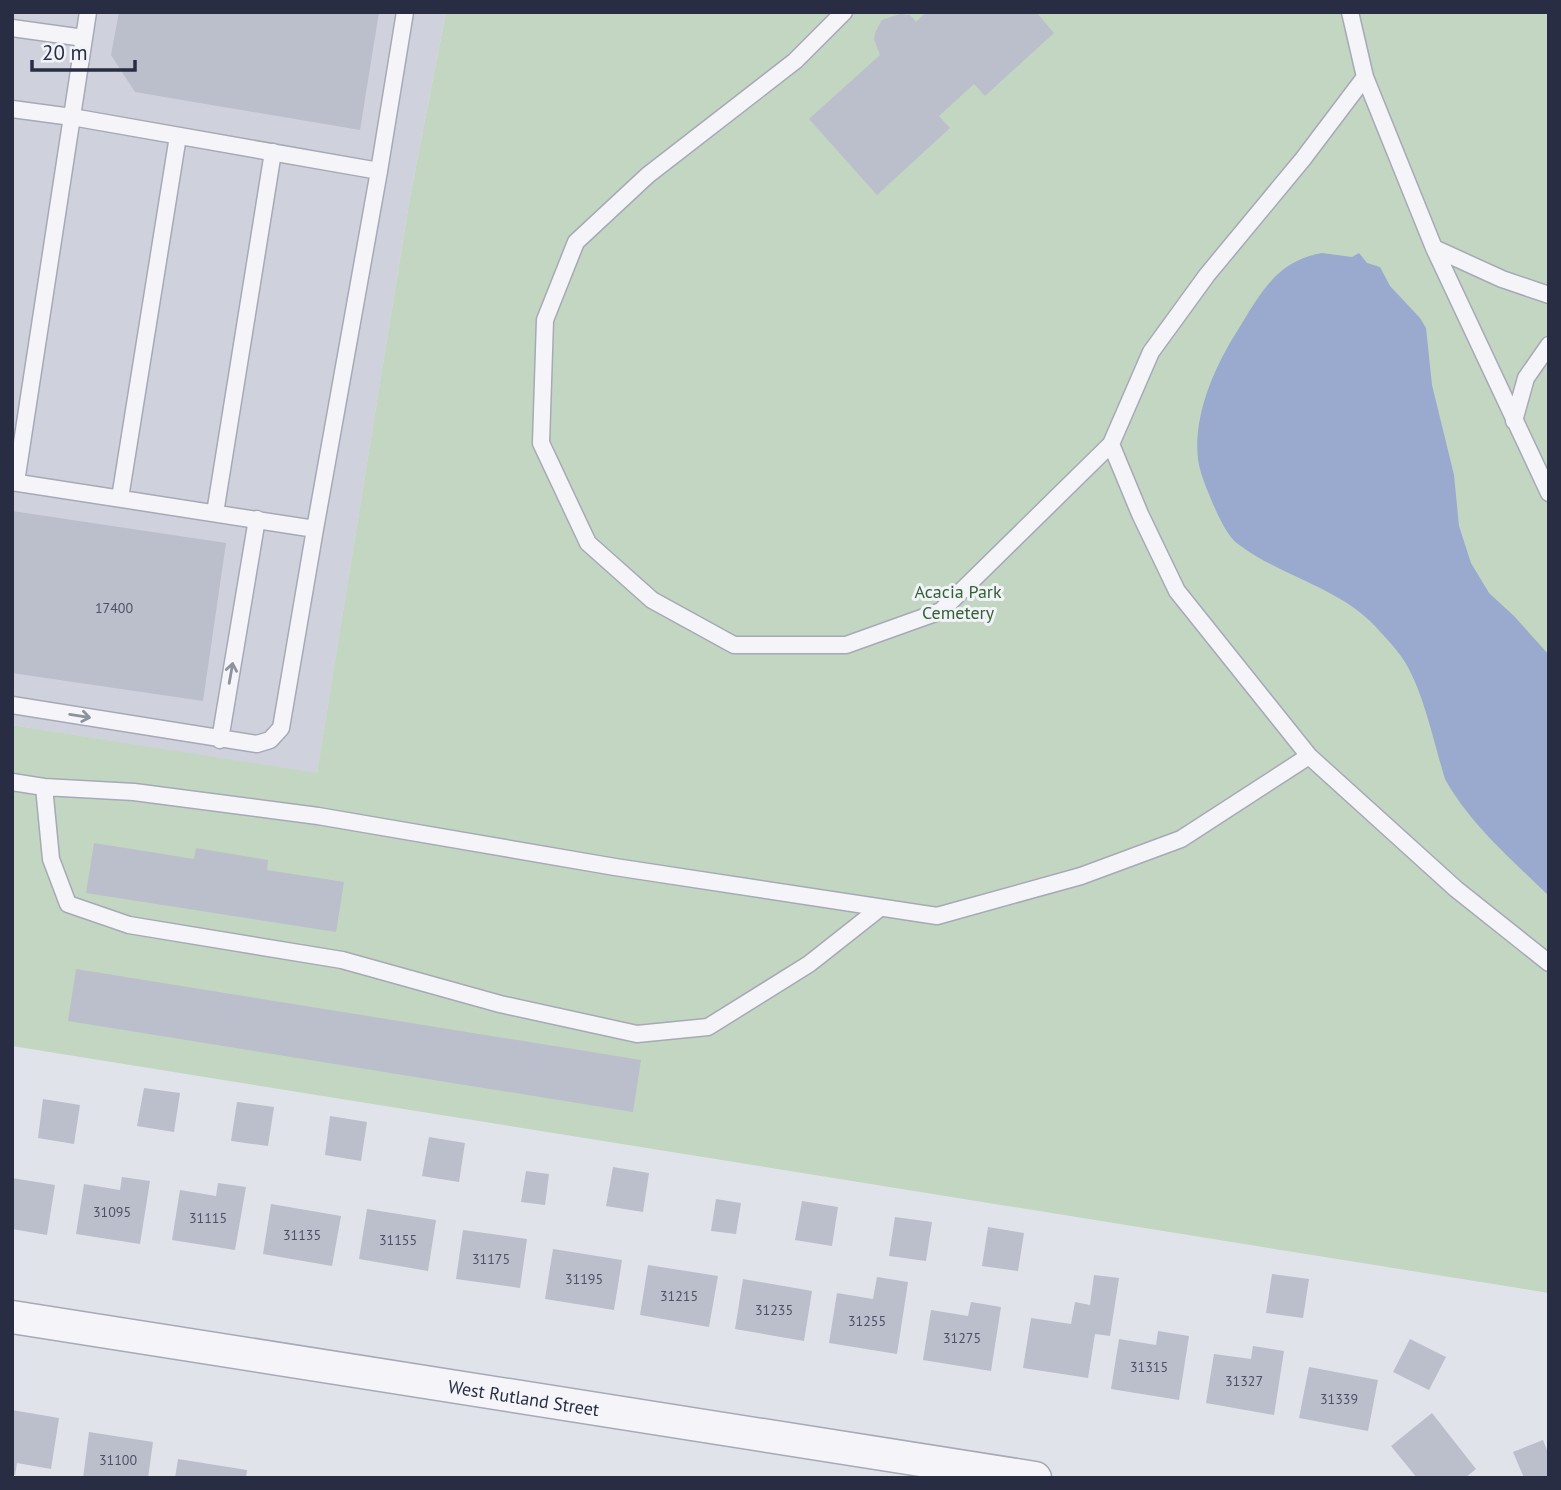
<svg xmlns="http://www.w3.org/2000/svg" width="1561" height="1490" viewBox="0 0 1561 1490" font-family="'PT Sans',sans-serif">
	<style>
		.built { fill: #cfd2dd }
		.green { fill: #c3d6c2 }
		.water { fill: #9aa9ce }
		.building { fill: #bbbecb }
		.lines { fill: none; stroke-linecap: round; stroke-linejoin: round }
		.lane-casing { stroke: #a6a9b6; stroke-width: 19 }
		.street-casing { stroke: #a6a9b6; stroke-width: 35 }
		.lane { stroke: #f5f5f9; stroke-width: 16 }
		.street { stroke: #f5f5f9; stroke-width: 32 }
		.oneway { stroke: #8e919e }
		.labels { text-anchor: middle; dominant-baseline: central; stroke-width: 6; stroke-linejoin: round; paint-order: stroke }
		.number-label { font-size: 14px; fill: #4d5166 }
		.park-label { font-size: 18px; fill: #346134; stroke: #f1f3f8 }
		.street-label { font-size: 18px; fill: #282d44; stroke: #f1f3f8 }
	</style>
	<rect width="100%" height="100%" fill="#e1e3eb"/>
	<path class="built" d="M12,12h434l-36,185 -93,577 -305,-49z"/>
	<path class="green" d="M446,12h1103v1281l-1537,-247v-321l305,48 93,-576z"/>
	<path class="water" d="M1322,253l30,4 7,-4 8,10 13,4 10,19 30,32 6,10 6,57 22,90 5,51 12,37 18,30 25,23 35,39v241c-37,-36 -79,-72 -104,-117 -11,-36 -22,-90 -42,-120 -8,-12 -19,-23 -28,-33 -37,-39 -95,-50 -137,-82 -11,-8 -19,-27 -25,-40 -6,-15 -13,-30 -15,-45 -5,-43 16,-91 38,-126 23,-37 39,-72 86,-80z"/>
	<path class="building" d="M119,12h260l-19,118 -225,-38 -24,-37z
		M926,12h110l18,21 -69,63 -11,-12 -35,32 11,12 -73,67 -68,-76 71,-64 -6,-16 2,-8 6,-11 18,-6 10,1 6,7z
		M12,511l214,32 -23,158 -191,-28z
		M94,843l100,16 2,-11 72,12 -1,10 77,12 -8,50 -250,-39z
		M76,969l565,91 -8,52 -565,-91z
		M144,1088l36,5 -6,39 -37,-6z
		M43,1099l37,6 -6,39 -36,-6z
		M237,1102l37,5 -6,39 -37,-5z
		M330,1116l37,6 -6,39 -36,-6z
		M429,1137l36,6 -6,39 -37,-6z
		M613,1167l36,6 -6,39 -37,-6z
		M526,1171l23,3 -4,31 -24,-3z
		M122,1177l28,4 -10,63 -64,-10 8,-50 36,6z
		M12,1178l43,7 -8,50 -35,-6z
		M218,1183l28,4 -11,63 -63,-10 8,-50 36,6z
		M716,1199l25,4 -5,31 -25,-3z
		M802,1201l36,6 -6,39 -37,-6z
		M271,1204l70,12 -9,50 -69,-12z
		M367,1209l69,11 -8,51 -69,-12z
		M895,1217l37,5 -6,39 -37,-5z
		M988,1227l36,6 -6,38 -36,-5z
		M463,1230l64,9 -7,49 -64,-9z
		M553,1249l69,11 -8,50 -69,-11z
		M648,1265l70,11 -9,51 -69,-12z
		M1272,1274l37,5 -6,39 -37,-5z
		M1094,1275l25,3 -9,58 -15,-2 -7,44 -65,-10 8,-50 40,6 4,-22 15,3z
		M877,1277l31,5 -11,72 -68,-11 8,-50 36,6z
		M743,1279l69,12 -8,50 -69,-12z
		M971,1302l30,5 -10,64 -68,-11 8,-50 37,6z
		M1158,1331l31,5 -10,64 -68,-11 8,-50 37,6z
		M1410,1339l36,18 -17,33 -36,-18z
		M1253,1346l31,5 -10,64 -68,-12 8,-49 37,5z
		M1309,1367l69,13 -10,51 -69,-13z
		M12,1410l47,8 -8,51 -34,-6 -2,12h-3z
		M1432,1413l44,56 -11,9h-48l-26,-32z
		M89,1432l64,10 -5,36h-65z
		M1543,1440l6,15v23h-25l-11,-26z
		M178,1459l69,11 -1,8h-71z"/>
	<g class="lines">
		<defs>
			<path id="lane" d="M844,12l-49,49 -147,114 -72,67 -31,78 -4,123 47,100 64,57 82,45h112l95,-34 170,-167 40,-92 56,-77 96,-116 62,-82
				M1350,12l15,65 69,171 115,245
				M12,28l72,10
				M12,109l60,8 307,54 26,-159
				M1434,248l68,31 47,16
				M1514,421l12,-43 23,-33
				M1111,444l29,70 37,77 132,165 147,133 93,74
				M12,482l303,47 64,-358
				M16,482l72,-470
				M120,498l58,-362
				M215,513l58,-361
				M12,705l245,39 13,-4 11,-12 34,-199
				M220,740l37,-221
				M12,782l32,5 90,5 184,24 297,51 322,49 144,-40 100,-37 128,-83
				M44,787l7,72 17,45 61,21 213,35 158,44 137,30 71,-7 101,-63 71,-56"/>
			<g id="street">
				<path id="s1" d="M12,1317l1023,161"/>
			</g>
		</defs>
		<use href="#lane" class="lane-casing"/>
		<use href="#street" class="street-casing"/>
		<use href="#lane" class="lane"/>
		<use href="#street" class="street"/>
	</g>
	<defs><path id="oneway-shaft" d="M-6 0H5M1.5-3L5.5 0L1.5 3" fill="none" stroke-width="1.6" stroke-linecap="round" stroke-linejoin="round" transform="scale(1.75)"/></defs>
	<g class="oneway">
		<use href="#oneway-shaft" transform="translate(231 673) rotate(-80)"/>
		<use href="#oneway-shaft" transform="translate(80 716) rotate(9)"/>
	</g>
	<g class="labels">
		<g class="number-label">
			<text x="114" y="608">17400</text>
			<text x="112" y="1212">31095</text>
			<text x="208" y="1218">31115</text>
			<text x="302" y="1235">31135</text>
			<text x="398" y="1240">31155</text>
			<text x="491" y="1259">31175</text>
			<text x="584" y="1279">31195</text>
			<text x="679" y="1296">31215</text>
			<text x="774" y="1310">31235</text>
			<text x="867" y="1321">31255</text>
			<text x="962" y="1338">31275</text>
			<text x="1149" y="1367">31315</text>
			<text x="1244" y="1381">31327</text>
			<text x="1339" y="1399">31339</text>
			<text x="118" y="1460">31100</text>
		</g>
		<g class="park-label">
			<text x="958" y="591">Acacia Park<tspan x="958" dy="21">Cemetery</tspan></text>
		</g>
		<g class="street-label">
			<text stroke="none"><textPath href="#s1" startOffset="518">West Rutland Street</textPath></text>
		</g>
	</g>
	<rect width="1561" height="1490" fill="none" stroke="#282d44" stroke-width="28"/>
	<path d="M32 60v10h103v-10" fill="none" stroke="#282d44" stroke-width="3.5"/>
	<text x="42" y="60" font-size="21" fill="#282d44" stroke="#f1f3f8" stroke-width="5" paint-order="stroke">20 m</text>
</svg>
